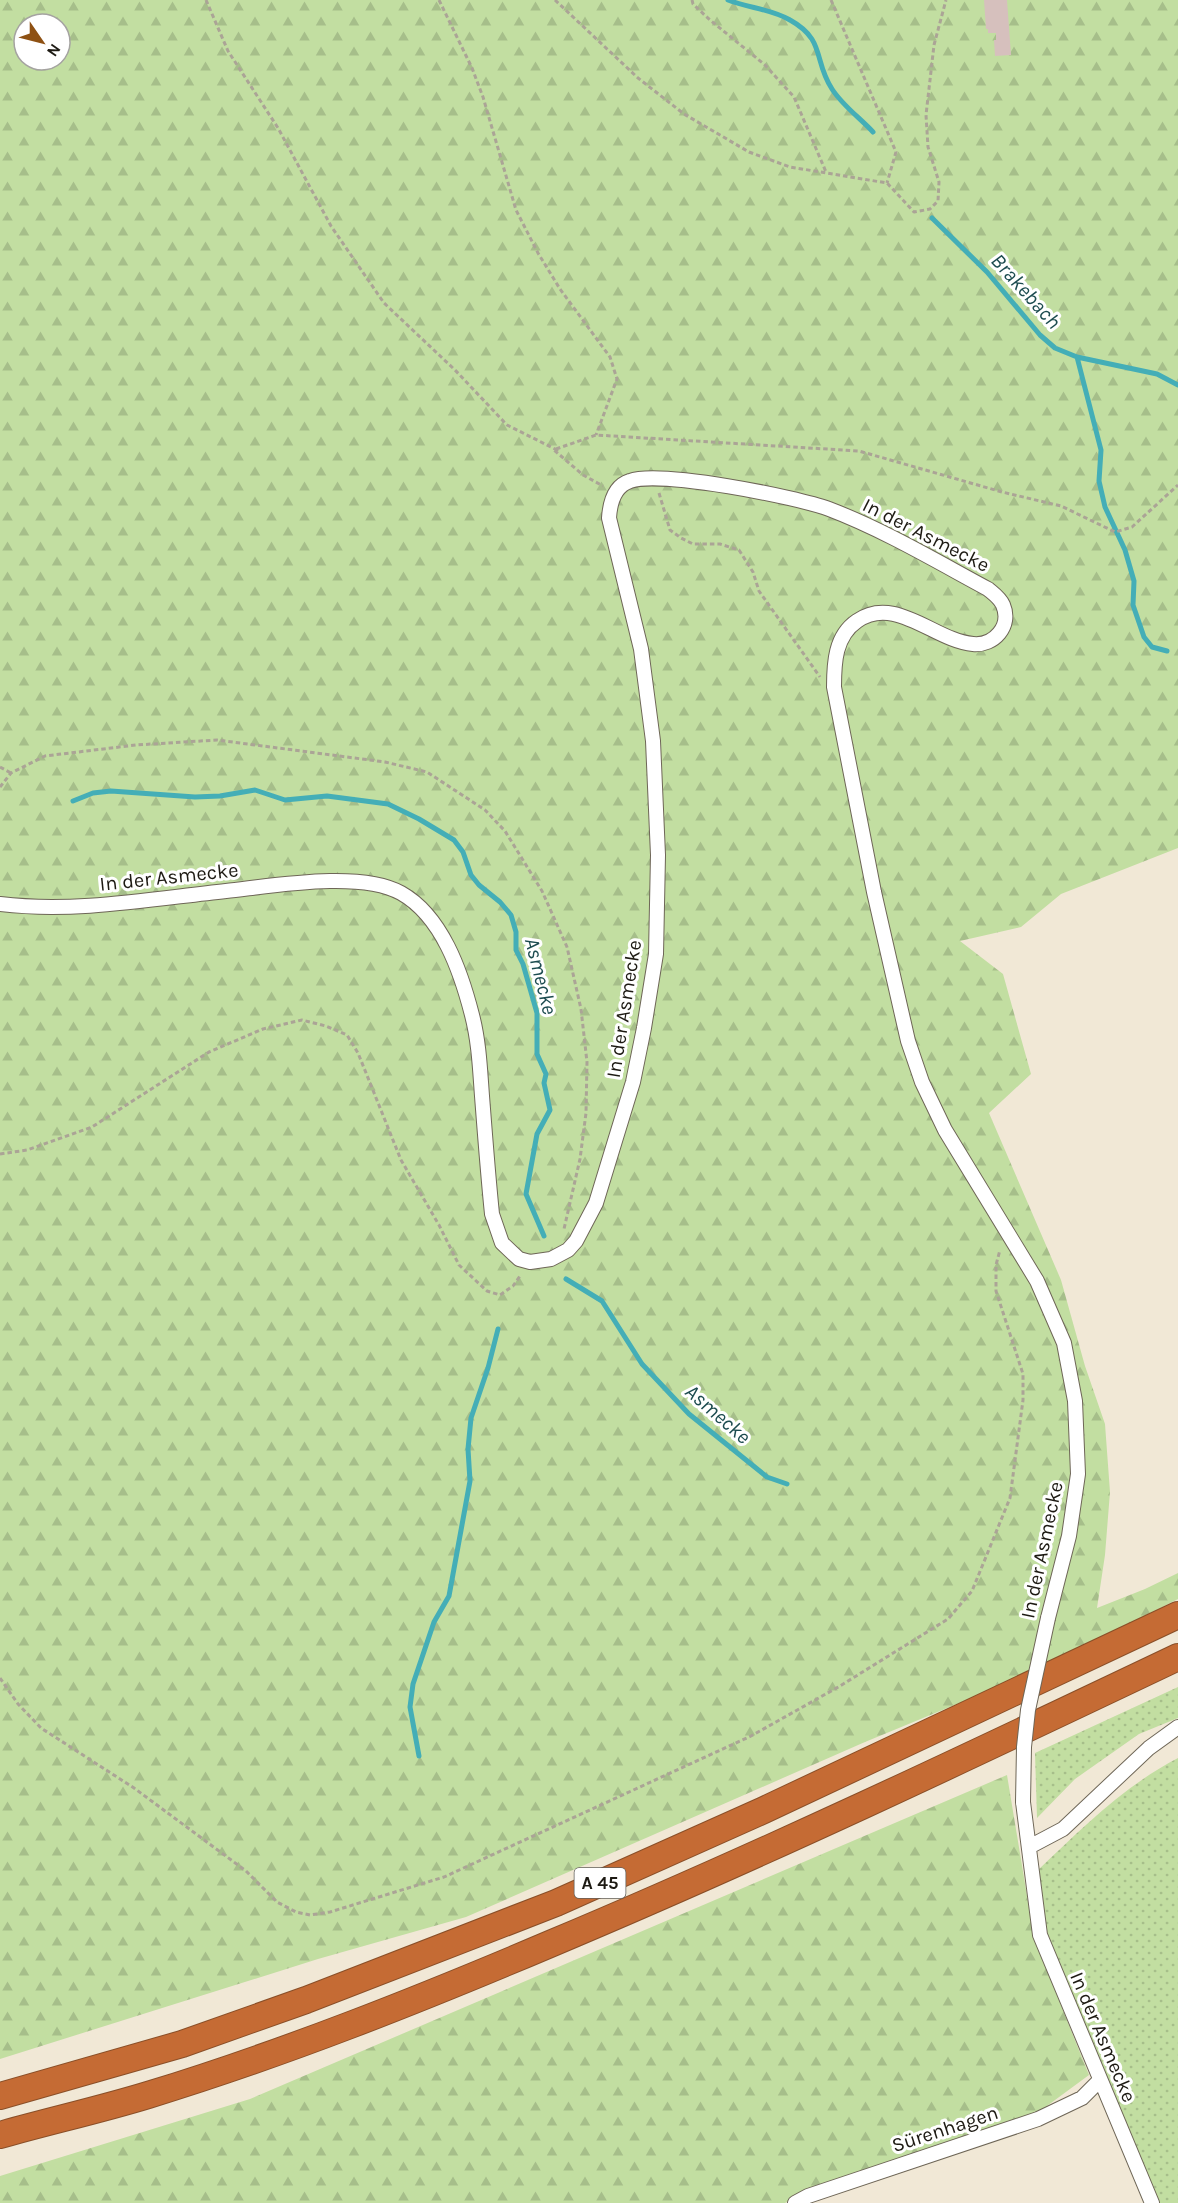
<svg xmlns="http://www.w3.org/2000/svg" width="1178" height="2203" viewBox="0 0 1178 2203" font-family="Karla,sans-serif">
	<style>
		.grass { fill: url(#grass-dots) }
		.forest { fill: url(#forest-firs); fill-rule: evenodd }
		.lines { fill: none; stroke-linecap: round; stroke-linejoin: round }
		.stream { stroke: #44aeb7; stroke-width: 5 }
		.building { fill: #d6c0bd }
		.street-casing { stroke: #6e6657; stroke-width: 16 }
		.highway-casing { stroke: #8a4f28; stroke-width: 28 }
		.path { stroke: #aba496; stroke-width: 3; stroke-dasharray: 4.5 3; stroke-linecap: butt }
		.street { stroke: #fff; stroke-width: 14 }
		.highway { stroke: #c56b34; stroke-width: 26 }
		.street-bridge-casing { stroke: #6e6657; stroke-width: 16; stroke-linecap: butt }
		.street-bridge { stroke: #fff; stroke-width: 14 }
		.labels { text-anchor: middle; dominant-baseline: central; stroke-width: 6; stroke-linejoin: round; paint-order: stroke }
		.shield { fill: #fff; stroke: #615f5a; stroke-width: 1.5 }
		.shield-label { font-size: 18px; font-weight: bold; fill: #1d1a13 }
		.street-label { font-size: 20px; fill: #1d1a13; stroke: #fff }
		.water-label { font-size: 21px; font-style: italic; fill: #1d4c50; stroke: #fff }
	</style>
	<defs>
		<pattern id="grass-dots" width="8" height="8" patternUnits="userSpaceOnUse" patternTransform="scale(1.5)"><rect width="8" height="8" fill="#c2dea1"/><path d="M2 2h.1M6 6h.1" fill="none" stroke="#a6be8a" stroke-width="1.8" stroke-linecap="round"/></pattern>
		<pattern id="forest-firs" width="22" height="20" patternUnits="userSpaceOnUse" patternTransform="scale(1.5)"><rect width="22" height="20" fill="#c2dea1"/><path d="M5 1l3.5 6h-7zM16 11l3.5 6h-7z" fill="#a6be8a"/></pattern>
	</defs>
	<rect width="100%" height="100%" fill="#f1e8d6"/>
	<path class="grass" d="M1178,1687v31l-39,16 -64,45 -38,39 -2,-65z
		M1178,1758v445h-21l-43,-100 -67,-171 -11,-60c44,-42 88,-86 142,-114z"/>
	<path class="forest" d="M0,0h1178v848l-117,46 -40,33 -61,14 43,33 28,100 -42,39 72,167 24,86 20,58 5,68 -5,63 -8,53 48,-19 33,-16v26l-97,49 -78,37 -138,57 -399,175 -148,42 -318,100zM24,24h36v36h-36z
		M1007,1775l27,163 55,137 -53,39 -229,78 -22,11h-785v-27l250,-77z"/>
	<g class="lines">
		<path class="stream" d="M728,0c20,8 44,9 62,20 36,20 23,40 42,69 10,16 28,29 41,43
			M932,218l55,54 53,63 15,13 22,9 80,17 21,11
			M1077,357l24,93 -2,31 6,26 20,43 9,31 -1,24 11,32 8,10 15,4
			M73,801l20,-8 18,-2 84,6 25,-1 35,-6 30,10 42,-4 61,8 31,15 35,21 9,12 8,23 8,10 21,17 11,13 5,17v18l7,14 14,49v41l9,20 -2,9 6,27 -13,24 -11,60 18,42
			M566,1279l36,22 40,63 47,50 78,63 20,7
			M419,1756l-9,-49 3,-23 21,-62 15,-26 21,-115 -2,-32 3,-31 17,-50 10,-39"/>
	</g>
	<path class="building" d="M984,0h23l4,55 -16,1 -1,-16h2v-7h-8v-4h-2z"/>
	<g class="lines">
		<defs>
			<path id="street" d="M0,904c75,9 151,-5 226,-13 46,-5 134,-21 175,2 41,23 60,79 71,122 7,27 8,54 10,81 3,39 6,79 10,118l10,29 17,16 11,3 21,-3 17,-9 8,-9 20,-38 37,-121 11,-54 12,-74 2,-99 -5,-114 -12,-92 -32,-131c1,-15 5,-32 21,-37 30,-11 167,16 199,28 55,21 107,52 159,80 6,5 12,9 15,16 9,21 -9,41 -30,39 -38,-3 -78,-50 -116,-23 -22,15 -23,42 -23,66l40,205 34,149 14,41 23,48 92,151 27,62 11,58 3,73 -9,62 -21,82
				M1023,1802l17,133 112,268
				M1029,1847l34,-18 86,-81 29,-21
				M795,2203l13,-7 230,-77 44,-21 18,-18"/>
			<path id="highway" d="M0,2096l182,-52 124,-44 250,-97 208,-93 414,-195
				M0,2135c49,-14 99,-25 148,-40 137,-42 270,-95 402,-151 212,-89 420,-188 628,-287"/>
		</defs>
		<use href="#street" class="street-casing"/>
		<use href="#highway" class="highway-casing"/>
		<path class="path" d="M206,0l22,51 50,77 53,98 53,77 71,67 52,55 50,25h-3l29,25 20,11
			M439,0l33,68 11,29 33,113 22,43 22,36 50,68 7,22 -21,56
			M555,0l83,78 46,36 65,38 41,15 97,16 27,29 16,-3 8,-8 1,-19 -11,-35 -2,-32 8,-70 12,-45
			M692,0l1,4 17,16 55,45 29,32 32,75
			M831,0l65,152 -9,31
			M556,449l40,-14 263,16 143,41 59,14 54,26 17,-5 46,-42
			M659,493l11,37 11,8 12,6h27l19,6 14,22 6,19 61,86
			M0,767l11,6
			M0,787l11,-14 34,-17 91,-11 81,-5 168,22 42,10 58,38 20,21 37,60 25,56 14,62 6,53 -1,51 -6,46 -16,70
			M0,1154l27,-4 65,-23 117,-75 54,-23 39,-9 24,6 21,9 11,18 43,107 38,65 20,40 28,26 13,4 13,-9 7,-10
			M0,1678l18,26 23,24 93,60 112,83 31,31 19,10 14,3 20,-3 114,-35 307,-141 89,-50 108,-67 24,-28 38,-93 13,-98v-26l-27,-83v-26l4,-15"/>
		<use href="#street" class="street"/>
		<use href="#highway" class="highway"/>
		<defs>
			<path id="street-bridge" d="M1023,1802l1,-55 4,-37 20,-92"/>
		</defs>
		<use href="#street-bridge" class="street-bridge-casing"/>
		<use href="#street-bridge" class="street-bridge"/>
	</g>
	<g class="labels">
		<rect class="shield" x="574.5" y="1868" width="51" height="30" rx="4.5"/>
		<g class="shield-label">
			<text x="600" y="1883">A 45</text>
		</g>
		<g class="street-label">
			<text transform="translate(926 535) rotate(27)">In der Asmecke</text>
			<text transform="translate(169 877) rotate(-6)">In der Asmecke</text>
			<text transform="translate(624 1009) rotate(-81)">In der Asmecke</text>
			<text transform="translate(1042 1550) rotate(-78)">In der Asmecke</text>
			<text transform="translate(1103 2037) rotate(67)">In der Asmecke</text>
			<text transform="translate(945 2129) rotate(-18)">Sürenhagen</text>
		</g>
		<g class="water-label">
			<text transform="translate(1026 291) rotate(48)">Brakebach</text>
			<text transform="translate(541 976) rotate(76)">Asmecke</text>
			<text transform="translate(718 1414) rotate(41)">Asmecke</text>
		</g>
	</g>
	<g transform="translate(42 42) rotate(125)"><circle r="28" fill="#ffffff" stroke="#a5a3a1" stroke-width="1.5"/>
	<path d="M0-4.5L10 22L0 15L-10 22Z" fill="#8e5113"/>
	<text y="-9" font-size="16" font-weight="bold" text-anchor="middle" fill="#1d1a13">N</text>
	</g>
</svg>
